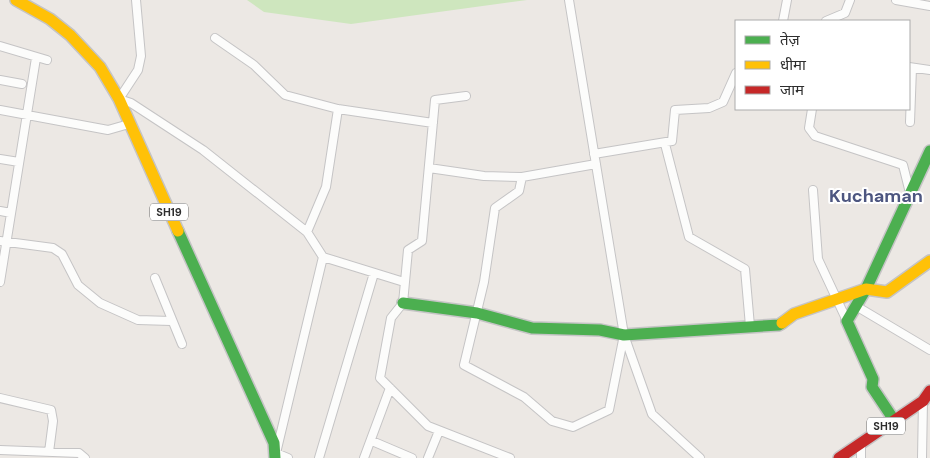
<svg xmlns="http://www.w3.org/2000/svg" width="930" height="458" viewBox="0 0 930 458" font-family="'DM Sans','Noto Sans Devanagari',sans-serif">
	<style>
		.green { fill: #cee6be }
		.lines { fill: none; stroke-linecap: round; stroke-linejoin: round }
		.street-casing { stroke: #c5c4c5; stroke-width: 10 }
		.fast-casing { stroke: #c5c4c5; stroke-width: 14 }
		.slow-casing { stroke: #c5c4c5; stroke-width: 14 }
		.jam-casing { stroke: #c5c4c5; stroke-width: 14 }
		.street { stroke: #fcfcfb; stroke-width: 8 }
		.fast { stroke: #4caf50; stroke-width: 11 }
		.slow { stroke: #ffc107; stroke-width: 11 }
		.jam { stroke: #c62828; stroke-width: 11 }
		.labels { text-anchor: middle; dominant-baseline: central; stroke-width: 4; stroke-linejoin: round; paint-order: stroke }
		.shield { fill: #fff; stroke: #6d6d6d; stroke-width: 1 }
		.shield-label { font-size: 11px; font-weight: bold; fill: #2e2e2e }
		.district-label { font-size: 18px; font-weight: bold; fill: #4d5680; stroke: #fff }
	</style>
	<rect width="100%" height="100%" fill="#ece8e4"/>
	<path class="green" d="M247,0h280l-176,24 -87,-12z"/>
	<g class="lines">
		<defs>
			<path id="street" d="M136,0l5,56 -3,14 -19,29 12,4 72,47 104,82 16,25 81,25
				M569,0l55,335 28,79 48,44
				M896,0l34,6
				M783,21l4,-21
				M826,21l19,-8 5,-13
				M215,38l39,27 31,30 53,14 95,14
				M0,46l47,14
				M909,67l21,3
				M0,80l22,4
				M466,96l-31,4 -13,141 -14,9 -5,53 -12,15 -11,60 48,48 82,32
				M812,109l-3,19 6,8 88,29 7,28
				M0,110l108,20 21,-6
				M910,122l2,-54
				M665,144l24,93 56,32 5,57
				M594,154l78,-13 3,-31 34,-2 14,-6 13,-29
				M0,159l19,3
				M596,164l-74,13 -3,14 -24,17 -11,74 -20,83 60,32 28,24 21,6 36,-17 15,-75
				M429,168l55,8 38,1
				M813,190l5,69 29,62
				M0,211l11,2
				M307,232l19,-45 12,-78
				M0,241l53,7 9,6 16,31 22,18 38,17 33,1
				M155,278l27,66
				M0,282l36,-224
				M856,306l74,44
				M0,398l51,12 2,11 -4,31
				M372,441l40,17
				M0,450l79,3 6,5
				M288,458l-12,-5 47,-196
				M319,458l55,-185
				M364,458l26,-70
				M428,458l11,-27
				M861,458v-15
				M922,458l1,-57"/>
			<path id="fast" d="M178,231l96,212 1,15
				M403,303l74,10 55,15 68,2 24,5 155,-10 3,-2
				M894,420l-22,-33 1,-8 -26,-58 19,-32 64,-138"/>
			<path id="slow" d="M16,0l34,19 20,16 30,32 19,32 59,132
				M782,323l12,-9 72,-25 21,3 43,-31"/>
			<path id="jam" d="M839,458l84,-57 7,-10"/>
		</defs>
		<use href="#street" class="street-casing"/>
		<use href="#fast" class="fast-casing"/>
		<use href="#slow" class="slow-casing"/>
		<use href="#jam" class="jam-casing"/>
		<use href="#street" class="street"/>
		<use href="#fast" class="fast"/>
		<use href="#slow" class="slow"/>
		<use href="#jam" class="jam"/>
	</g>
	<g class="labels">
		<g class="shield">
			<rect x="150" y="203.5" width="38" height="17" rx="4"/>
			<rect x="867" y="417.5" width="38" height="17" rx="4"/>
		</g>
		<g class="shield-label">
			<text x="169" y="212">SH19</text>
			<text x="886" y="426">SH19</text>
		</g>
		<g class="district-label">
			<text x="876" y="196">Kuchaman</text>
		</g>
	</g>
	<rect x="735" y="20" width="175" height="90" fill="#ffffff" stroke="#ababab"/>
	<rect x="745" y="36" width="25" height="8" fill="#4caf50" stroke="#ababab"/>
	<text x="780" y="45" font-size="15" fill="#2e2e2e">तेज़</text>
	<rect x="745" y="61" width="25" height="8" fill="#ffc107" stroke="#ababab"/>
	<text x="780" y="70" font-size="15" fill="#2e2e2e">धीमा</text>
	<rect x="745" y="86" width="25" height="8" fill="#c62828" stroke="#ababab"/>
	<text x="780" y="95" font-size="15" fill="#2e2e2e">जाम</text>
</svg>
